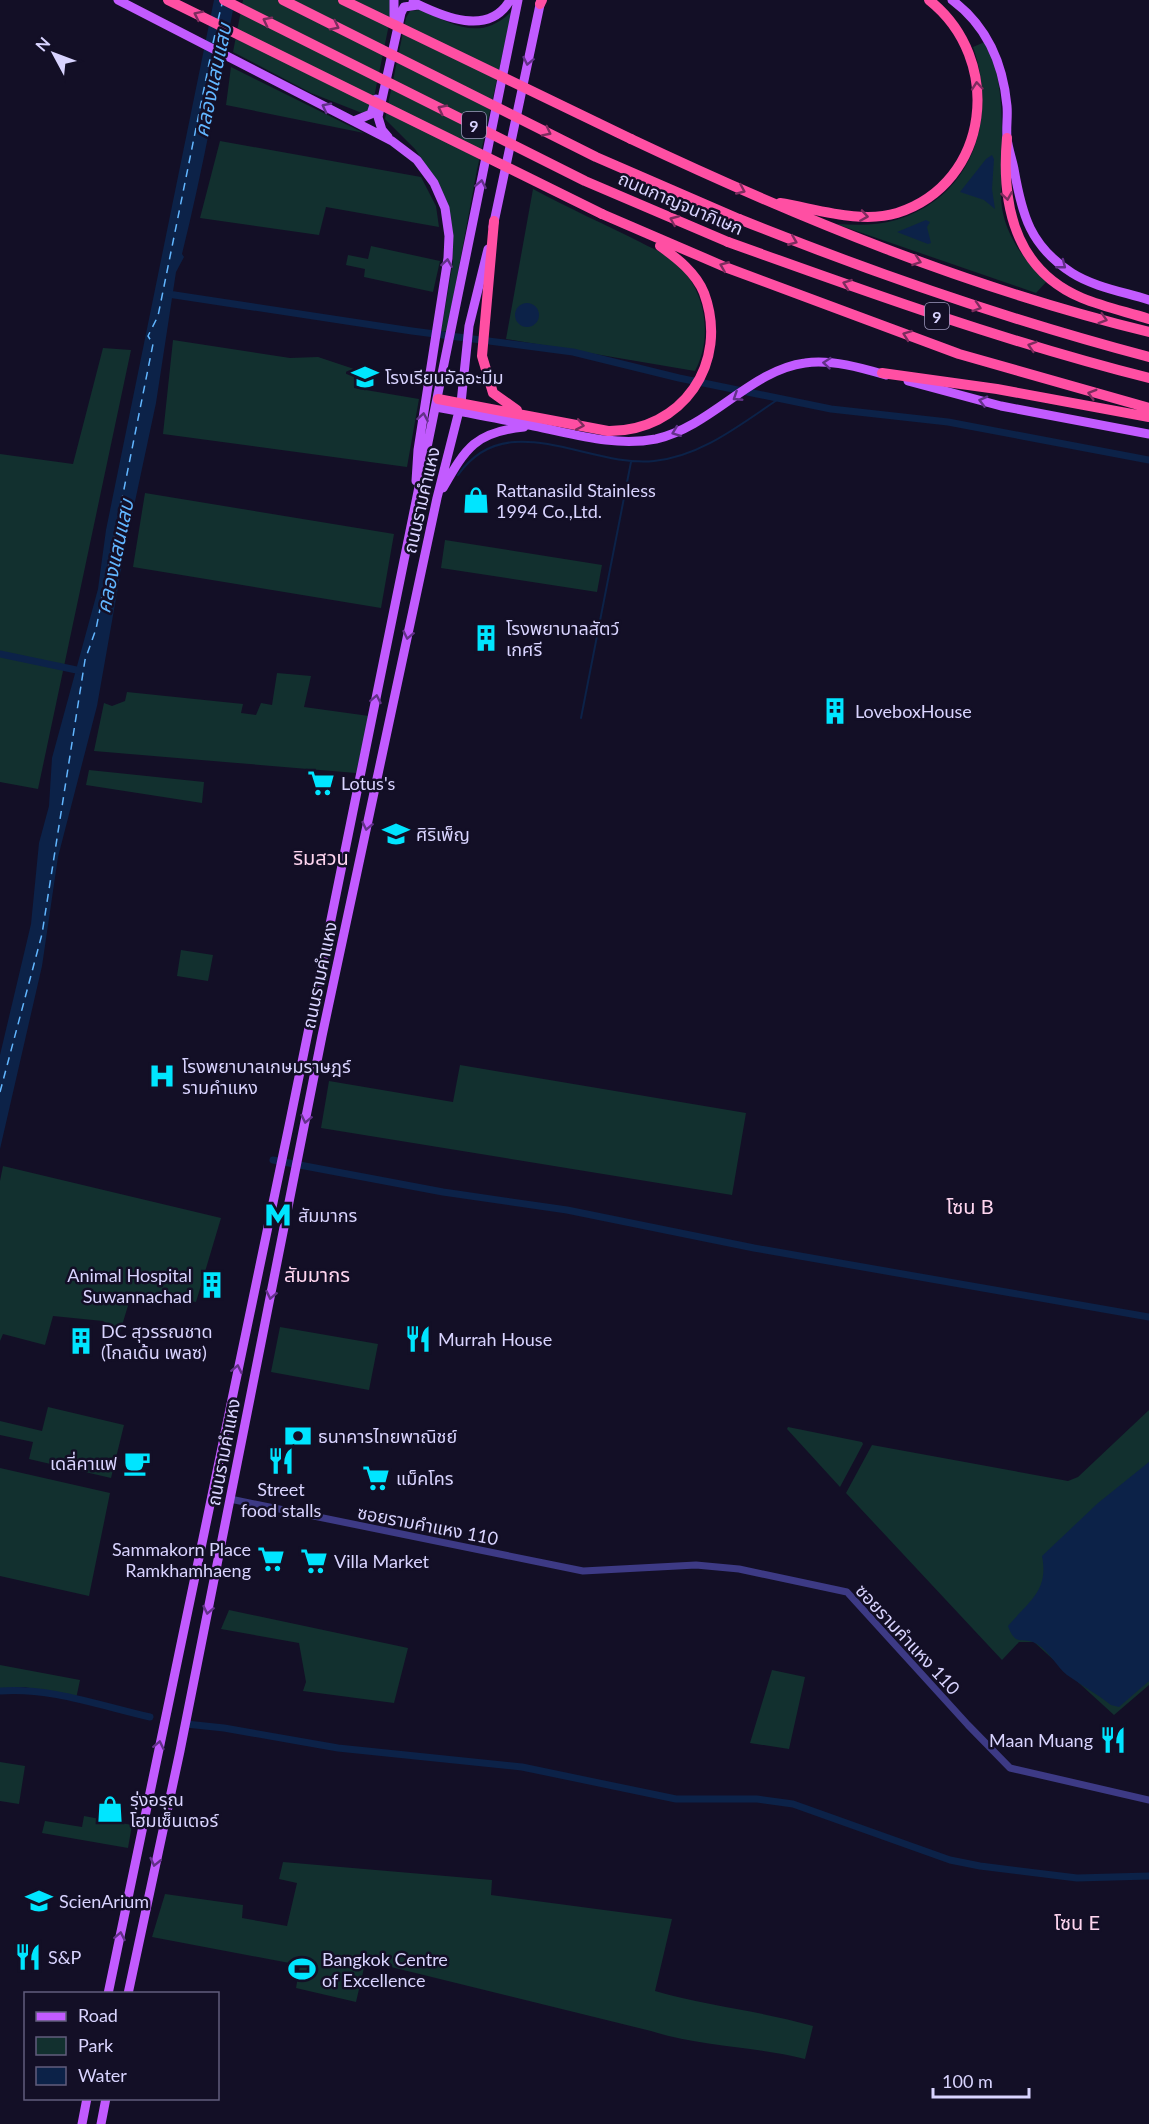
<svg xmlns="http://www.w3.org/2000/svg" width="1149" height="2124" viewBox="0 0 1149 2124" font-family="Lato,'Noto Sans Thai',sans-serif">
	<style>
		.green { fill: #12302f }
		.water { fill: #0c2248 }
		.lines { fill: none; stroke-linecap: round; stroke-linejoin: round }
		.stream { stroke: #0c2248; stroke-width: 2 }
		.canal { stroke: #0c2248; stroke-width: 7 }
		.ferry { stroke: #62b6ff; stroke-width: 1.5; stroke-dasharray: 8 6; stroke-linecap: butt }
		.minor { stroke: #3d3a85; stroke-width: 7 }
		.major { stroke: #c25bff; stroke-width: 9 }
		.highway { stroke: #ff4fa3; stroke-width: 10 }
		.highway-bridge { stroke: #ff4fa3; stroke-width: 10 }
		.oneway { stroke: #7d2c5e }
		.oneway2 { stroke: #623188 }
		.labels { text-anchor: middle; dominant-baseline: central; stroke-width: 5; stroke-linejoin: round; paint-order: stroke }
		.shield { fill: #130f26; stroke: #9e99be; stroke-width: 1.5 }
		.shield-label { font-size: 16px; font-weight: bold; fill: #d9d4ff }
		.street-label { font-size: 18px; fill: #d9d4ff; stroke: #130f26 }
		.poi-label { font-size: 18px; fill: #d9d4ff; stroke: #130f26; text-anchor: start }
		.water-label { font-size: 20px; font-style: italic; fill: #62b6ff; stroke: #130f26 }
		.neighbourhood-label { font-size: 20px; fill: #ffd6f0; stroke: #130f26 }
	</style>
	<rect width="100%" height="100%" fill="#130f26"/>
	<path class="green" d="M243,0h148l2,5 -21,102 -4,5 -6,1 -51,-20 -78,-41z
		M421,10c34,15 59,32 91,1l-35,159 -30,161 -6,1 12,-71 -1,-35 -7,-28 -9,-17 -21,-32 -30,-30 21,-101 4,-7z
		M987,41c17,43 15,81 15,126 0,13 -2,28 0,41 5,30 23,54 45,73l-11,12 -200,-69c20,1 40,2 60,-4 77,-23 102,-102 77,-173z
		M231,67l133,66 -138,-28z
		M220,141l201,36 15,29 3,21 -113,-20 -7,28 -119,-17z
		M533,189c35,19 71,35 107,53 9,5 20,9 29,15 35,25 46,77 26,114l-189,-32z
		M371,246l69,15 -7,31 -69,-15 1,-8 -19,-4 2,-10 20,4z
		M173,340l117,18 28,-1 39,13 -3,18 65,11 -12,68 -244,-33z
		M103,348l28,2 -93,439 -38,-7v-328l73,10z
		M145,493l249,41 -13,74 -248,-41z
		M445,540l157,25 -5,27 -156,-24z
		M277,673l34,3 -7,31 65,9 -13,57 -262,-22 10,-48 8,3 13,-5 2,-9 116,12 -2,9 15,2 5,-12 11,2z
		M89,770l115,12 -2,21 -116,-18z
		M181,950l32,5 -5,26 -31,-5z
		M460,1065l286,48 -14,82 -411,-67 8,-47 124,21z
		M3,1166l218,52 -25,84 -52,-8 -1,6 -13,-1 -10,33 -17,-11 -50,-5 -8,29 -42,-11 -3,7v-160z
		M280,1327l98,17 -9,46 -98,-18z
		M48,1407l76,18 -13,53 -82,-19 4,-17 -33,-7v-14l42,10z
		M1149,1410v275l-35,30 -80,-73h-15l-17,18 -156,-167 26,-48 196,36 10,-4z
		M788,1427l74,15 1,2 -23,43 -53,-58z
		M0,1468l110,25 -21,103 -89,-20z
		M229,1610l179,38 -14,55 -91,-12 3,-9 -7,-39 -78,-14z
		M0,1665l80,15 -4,19 -51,-12 -25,2z
		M772,1670l33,7 -16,72 -39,-6z
		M0,1762l25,4 -6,38 -19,-3z
		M84,1816l48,9 -4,23 -86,-15 3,-12 37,6z
		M283,1862l209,18 -1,15 181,24 -17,72c52,15 106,20 158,35l-8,33c-51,-13 -104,-12 -154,-28l-272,-67 -15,4 -8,34 -60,-14 4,-23 -148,-28 13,-43 78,11 -1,13 45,8 10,-43 -18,-4z"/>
	<path class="water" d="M214,0h21c-17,85 -32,169 -53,254l2,3 -8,15 -20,131 -32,150 -27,153 -39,151 -16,109 -42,183v-94l31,-131 8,-81 10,-37 3,-48 46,-169 8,-59z
		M992,155l2,4 -2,30 3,20 -11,-9 -24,-8 26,-33z
		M926,220l4,2 -3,5 4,16 -3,1 -31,-12z
		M515 315a12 12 0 1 1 24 0a12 12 0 1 1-24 0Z
		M1149,1462v219l-30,26 -8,-2c-14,-11 -30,-20 -44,-30 -11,-9 -17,-23 -30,-31 -15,-8 -21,4 -29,-18 21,-25 41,-35 34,-70l56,-53z"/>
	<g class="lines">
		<path class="stream" d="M458,475c49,-70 130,-7 196,-14 48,-5 87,-37 126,-63
			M581,718l50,-256"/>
		<path class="canal" d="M168,294l244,37 161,21 106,26 152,31 117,13 201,38
			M0,654l86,18
			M273,1160l170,32 124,18 187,38 395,69
			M0,1691c50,-4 101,15 150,26
			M186,1724l38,4 114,20 184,19 154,32h81l36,5 157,56 30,6 97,12 72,-2"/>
		<path class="ferry" d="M218,20l4,-16
			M213,43l3,-13
			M0,1092l42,-158 43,-274 11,-31 57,-285 -5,-8 10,-20 53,-262"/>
		<path class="minor" d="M230,1499l353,72 113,-6 43,4 108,23 121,133 42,43 139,32"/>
		<path class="major" d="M118,0l274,141 25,19 17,23 11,25 4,28 -1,22 -30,192 -2,31
			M952,0c35,26 51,63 55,106 1,10 -1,21 0,32 1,10 5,21 7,31 8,46 16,77 58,104 22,14 52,19 77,27
			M413,2c30,15 76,35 97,-2
			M394,18v-18
			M354,121l17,-7 5,-15
			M388,137l-6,-7 -4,-13 23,-104 3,-6 14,-2
			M493,227l48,-227
			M908,381l93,25 148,28
			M436,407c33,6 66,12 98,19 40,8 81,21 122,13 56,-13 95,-69 149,-76 26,-4 57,5 81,12
			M443,488c23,-40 32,-56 81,-61
			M108,1994l181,-868 229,-1126
			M128,1994l52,-243 142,-715 115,-538 24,-95 8,-77 19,-77
			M82,2124l5,-26
			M101,2124l5,-26"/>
		<path class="highway" d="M168,0l59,29
			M540,4l2,-4
			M1007,138c-6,66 8,132 75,160 22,9 45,14 67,21
			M631,139c167,79 338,149 518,193
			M780,203c37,6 81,21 117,10 94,-30 107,-154 32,-213
			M602,214l123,53 234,87 190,54
			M739,219c134,54 270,101 410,138
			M494,221l-12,135 11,37 24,17
			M728,242c139,50 278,100 421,136
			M882,373l115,16 152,28
			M438,399l170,32c74,1 122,-68 96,-138 -8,-20 -27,-35 -44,-47"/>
		<path class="highway-bridge" d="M224,0l361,181 143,61
			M283,0l313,157 143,62
			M343,0l288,139
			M227,29l375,185"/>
	</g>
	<defs><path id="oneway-chevron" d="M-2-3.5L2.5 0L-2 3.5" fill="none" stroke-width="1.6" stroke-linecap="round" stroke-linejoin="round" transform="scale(1.5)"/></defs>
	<g class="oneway">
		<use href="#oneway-chevron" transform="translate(198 15) rotate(-154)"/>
		<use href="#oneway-chevron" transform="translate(267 21) rotate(-153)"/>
		<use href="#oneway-chevron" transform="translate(335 26) rotate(27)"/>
		<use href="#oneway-chevron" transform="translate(977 86) rotate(-95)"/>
		<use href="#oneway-chevron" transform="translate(442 109) rotate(-153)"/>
		<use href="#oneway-chevron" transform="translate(547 132) rotate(27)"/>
		<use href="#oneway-chevron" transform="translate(741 190) rotate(24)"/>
		<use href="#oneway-chevron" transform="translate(1007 196) rotate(81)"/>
		<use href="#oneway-chevron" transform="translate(864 216) rotate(9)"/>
		<use href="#oneway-chevron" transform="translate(674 220) rotate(-157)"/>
		<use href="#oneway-chevron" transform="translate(793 241) rotate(22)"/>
		<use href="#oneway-chevron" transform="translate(917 261) rotate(19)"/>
		<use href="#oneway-chevron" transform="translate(724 266) rotate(-158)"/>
		<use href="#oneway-chevron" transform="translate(847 284) rotate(-160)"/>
		<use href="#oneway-chevron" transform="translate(977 307) rotate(18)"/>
		<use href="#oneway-chevron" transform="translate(1103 319) rotate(17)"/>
		<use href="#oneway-chevron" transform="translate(907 335) rotate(-160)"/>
		<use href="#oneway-chevron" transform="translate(1032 346) rotate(-163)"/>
		<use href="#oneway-chevron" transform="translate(1092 394) rotate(-164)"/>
		<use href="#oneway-chevron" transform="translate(580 425) rotate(11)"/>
	</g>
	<g class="oneway2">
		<use href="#oneway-chevron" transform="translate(528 61) rotate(102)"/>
		<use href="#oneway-chevron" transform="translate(326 107) rotate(-153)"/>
		<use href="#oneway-chevron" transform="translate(481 184) rotate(-79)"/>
		<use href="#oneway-chevron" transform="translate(447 263) rotate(-81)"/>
		<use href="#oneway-chevron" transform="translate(1062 265) rotate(38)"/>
		<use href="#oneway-chevron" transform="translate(827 363) rotate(-175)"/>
		<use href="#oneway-chevron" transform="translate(737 397) rotate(147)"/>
		<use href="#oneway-chevron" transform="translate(983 401) rotate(-165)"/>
		<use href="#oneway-chevron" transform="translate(423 417) rotate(-80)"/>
		<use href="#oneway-chevron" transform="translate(676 432) rotate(159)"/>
		<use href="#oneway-chevron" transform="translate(408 635) rotate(102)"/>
		<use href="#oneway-chevron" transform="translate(376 699) rotate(-79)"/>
		<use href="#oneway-chevron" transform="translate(367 826) rotate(102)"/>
		<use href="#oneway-chevron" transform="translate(306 1119) rotate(102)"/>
		<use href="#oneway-chevron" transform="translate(271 1295) rotate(102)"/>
		<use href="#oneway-chevron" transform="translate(237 1369) rotate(-78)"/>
		<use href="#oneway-chevron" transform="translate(208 1610) rotate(102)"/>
		<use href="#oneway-chevron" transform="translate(159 1745) rotate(-78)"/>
		<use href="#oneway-chevron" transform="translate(155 1862) rotate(103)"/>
		<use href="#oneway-chevron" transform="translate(120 1936) rotate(-79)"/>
	</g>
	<defs>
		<symbol id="school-bare" viewBox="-9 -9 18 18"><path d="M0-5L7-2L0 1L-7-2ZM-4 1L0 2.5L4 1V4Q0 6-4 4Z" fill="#00e5ff" stroke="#130f26" stroke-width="2.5" paint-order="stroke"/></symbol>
		<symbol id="shop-bare" viewBox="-9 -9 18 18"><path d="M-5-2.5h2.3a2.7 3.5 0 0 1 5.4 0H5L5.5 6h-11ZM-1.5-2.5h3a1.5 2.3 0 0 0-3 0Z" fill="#00e5ff" stroke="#130f26" stroke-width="2.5" paint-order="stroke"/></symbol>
		<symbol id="building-bare" viewBox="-9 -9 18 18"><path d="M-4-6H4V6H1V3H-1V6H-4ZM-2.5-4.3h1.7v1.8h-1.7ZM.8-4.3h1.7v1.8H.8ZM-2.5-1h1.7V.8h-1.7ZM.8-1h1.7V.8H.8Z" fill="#00e5ff" stroke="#130f26" stroke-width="2.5" paint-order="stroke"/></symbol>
		<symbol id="supermarket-bare" viewBox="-9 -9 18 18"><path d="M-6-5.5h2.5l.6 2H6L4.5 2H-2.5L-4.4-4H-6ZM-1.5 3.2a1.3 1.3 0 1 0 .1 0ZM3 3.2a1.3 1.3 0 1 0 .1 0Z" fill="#00e5ff" stroke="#130f26" stroke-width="2.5" paint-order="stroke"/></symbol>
		<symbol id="hospital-bare" viewBox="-9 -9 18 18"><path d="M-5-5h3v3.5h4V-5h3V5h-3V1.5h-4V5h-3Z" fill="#00e5ff" stroke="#130f26" stroke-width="2.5" paint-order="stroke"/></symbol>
		<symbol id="metro-bare" viewBox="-9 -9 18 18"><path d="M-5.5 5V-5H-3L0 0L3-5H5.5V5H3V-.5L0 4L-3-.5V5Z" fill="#00e5ff" stroke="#130f26" stroke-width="2.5" paint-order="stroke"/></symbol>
		<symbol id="restaurant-bare" viewBox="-9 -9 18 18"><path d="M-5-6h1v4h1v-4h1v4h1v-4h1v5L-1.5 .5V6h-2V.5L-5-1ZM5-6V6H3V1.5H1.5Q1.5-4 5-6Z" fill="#00e5ff" stroke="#130f26" stroke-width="2.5" paint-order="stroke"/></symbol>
		<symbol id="bank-bare" viewBox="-9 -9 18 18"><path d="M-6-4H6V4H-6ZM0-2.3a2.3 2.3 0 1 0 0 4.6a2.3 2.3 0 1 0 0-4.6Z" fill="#00e5ff" stroke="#130f26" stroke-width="2.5" paint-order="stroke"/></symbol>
		<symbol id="cafe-bare" viewBox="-9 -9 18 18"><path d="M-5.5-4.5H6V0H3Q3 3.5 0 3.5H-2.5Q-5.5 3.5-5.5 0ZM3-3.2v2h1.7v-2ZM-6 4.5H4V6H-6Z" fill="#00e5ff" stroke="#130f26" stroke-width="2.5" paint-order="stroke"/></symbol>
		<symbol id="stadium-bare" viewBox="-9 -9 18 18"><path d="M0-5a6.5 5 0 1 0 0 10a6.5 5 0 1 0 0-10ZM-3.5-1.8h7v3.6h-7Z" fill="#00e5ff" stroke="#130f26" stroke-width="2.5" paint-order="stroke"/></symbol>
	</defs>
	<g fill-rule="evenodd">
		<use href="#school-bare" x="346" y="358" width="38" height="38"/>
		<use href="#shop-bare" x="457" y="481" width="38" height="38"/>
		<use href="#building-bare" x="467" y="619" width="38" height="38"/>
		<use href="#building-bare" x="816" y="692" width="38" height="38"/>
		<use href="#supermarket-bare" x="302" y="764" width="38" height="38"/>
		<use href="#school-bare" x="377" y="815" width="38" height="38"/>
		<use href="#hospital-bare" x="143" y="1057" width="38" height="38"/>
		<use href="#metro-bare" x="259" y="1196" width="38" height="38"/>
		<use href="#building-bare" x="193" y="1266" width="38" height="38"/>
		<use href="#restaurant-bare" x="399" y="1320" width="38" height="38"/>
		<use href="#building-bare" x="62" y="1322" width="38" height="38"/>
		<use href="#bank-bare" x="279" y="1417" width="38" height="38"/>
		<use href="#restaurant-bare" x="262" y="1442" width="38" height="38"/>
		<use href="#cafe-bare" x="118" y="1444" width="38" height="38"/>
		<use href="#supermarket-bare" x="357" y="1459" width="38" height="38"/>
		<use href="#supermarket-bare" x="252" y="1540" width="38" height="38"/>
		<use href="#supermarket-bare" x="295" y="1542" width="38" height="38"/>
		<use href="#restaurant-bare" x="1094" y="1721" width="38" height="38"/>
		<use href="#shop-bare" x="91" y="1790" width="38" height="38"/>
		<use href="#school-bare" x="20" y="1882" width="38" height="38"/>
		<use href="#restaurant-bare" x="9" y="1938" width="38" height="38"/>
		<use href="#stadium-bare" x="283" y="1950" width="38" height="38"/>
	</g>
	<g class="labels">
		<g class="shield">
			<rect x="462" y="112" width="24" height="26" rx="4.5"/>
			<rect x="925" y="303" width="24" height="26" rx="4.5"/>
		</g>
		<g class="shield-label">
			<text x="474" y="125">9</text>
			<text x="937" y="316">9</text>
		</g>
		<g class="street-label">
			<text transform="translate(681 203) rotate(23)">ถนนกาญจนาภิเษก</text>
			<text transform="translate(421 500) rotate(-77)">ถนนรามคำแหง</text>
			<text transform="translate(319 975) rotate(-78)">ถนนรามคำแหง</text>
			<text transform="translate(223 1452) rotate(-79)">ถนนรามคำแหง</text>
			<text transform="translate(428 1525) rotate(11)">ซอยรามคำแหง 110</text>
			<text transform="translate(908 1639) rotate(47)">ซอยรามคำแหง 110</text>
		</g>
		<g class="poi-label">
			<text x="385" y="377">โรงเรียนอัลอะมีม</text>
			<text x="496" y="490">Rattanasild Stainless<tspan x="496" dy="21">1994 Co.,Ltd.</tspan></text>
			<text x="506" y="628">โรงพยาบาลสัตว์<tspan x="506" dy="21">เกศรี</tspan></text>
			<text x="855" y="711">LoveboxHouse</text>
			<text x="341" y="783">Lotus's</text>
			<text x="416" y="834">ศิริเพ็ญ</text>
			<text x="182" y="1066">โรงพยาบาลเกษมราษฎร์<tspan x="182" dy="21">รามคำแหง</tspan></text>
			<text x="298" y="1215">สัมมากร</text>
			<text x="192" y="1275" text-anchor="end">Animal Hospital<tspan x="192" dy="21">Suwannachad</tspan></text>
			<text x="101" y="1331">DC สุวรรณชาด<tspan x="101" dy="21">(โกลเด้น เพลซ)</tspan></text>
			<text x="438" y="1339">Murrah House</text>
			<text x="318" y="1436">ธนาคารไทยพาณิชย์</text>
			<text x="117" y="1463" text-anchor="end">เดลี่คาแฟ</text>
			<text x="396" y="1478">แม็คโคร</text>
			<text x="281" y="1489" text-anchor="middle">Street<tspan x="281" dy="21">food stalls</tspan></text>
			<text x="251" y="1549" text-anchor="end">Sammakorn Place<tspan x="251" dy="21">Ramkhamhaeng</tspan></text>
			<text x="334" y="1561">Villa Market</text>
			<text x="1093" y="1740" text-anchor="end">Maan Muang</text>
			<text x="130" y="1799">รุ่งอรุณ<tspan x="130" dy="21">โฮมเซ็นเตอร์</tspan></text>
			<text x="59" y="1901">ScienArium</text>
			<text x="48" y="1957">S&amp;P</text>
			<text x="322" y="1959">Bangkok Centre<tspan x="322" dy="21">of Excellence</tspan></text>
		</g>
		<g class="water-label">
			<text transform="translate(212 80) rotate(-78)">คลองแสนแสบ</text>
			<text transform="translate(114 556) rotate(-78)">คลองแสนแสบ</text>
		</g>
		<g class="neighbourhood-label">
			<text x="321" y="857">ริมสวน</text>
			<text x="970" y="1206">โซน B</text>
			<text x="317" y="1274">สัมมากร</text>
			<text x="1077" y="1922">โซน E</text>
		</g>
	</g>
	<rect x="24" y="1992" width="195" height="108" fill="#130f26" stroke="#625e7d" stroke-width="1.5"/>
	<rect x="36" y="2012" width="30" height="9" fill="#c25bff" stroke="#625e7d" stroke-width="1.5"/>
	<text x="78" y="2022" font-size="18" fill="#d9d4ff">Road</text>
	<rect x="36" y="2037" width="30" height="18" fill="#12302f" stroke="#625e7d" stroke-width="1.5"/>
	<text x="78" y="2052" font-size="18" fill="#d9d4ff">Park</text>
	<rect x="36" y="2067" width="30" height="18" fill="#0c2248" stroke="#625e7d" stroke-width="1.5"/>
	<text x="78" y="2082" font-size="18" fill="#d9d4ff">Water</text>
	<g transform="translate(54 54) rotate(311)" stroke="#130f26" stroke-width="4.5" paint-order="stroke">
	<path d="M0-4.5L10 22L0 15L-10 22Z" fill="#d9d4ff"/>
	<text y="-9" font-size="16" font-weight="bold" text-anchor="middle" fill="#d9d4ff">N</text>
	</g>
	<path d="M933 2088v9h96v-9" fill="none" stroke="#d9d4ff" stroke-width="3"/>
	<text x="942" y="2088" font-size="18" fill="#d9d4ff" stroke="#130f26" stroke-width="4.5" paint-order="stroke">100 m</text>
</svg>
